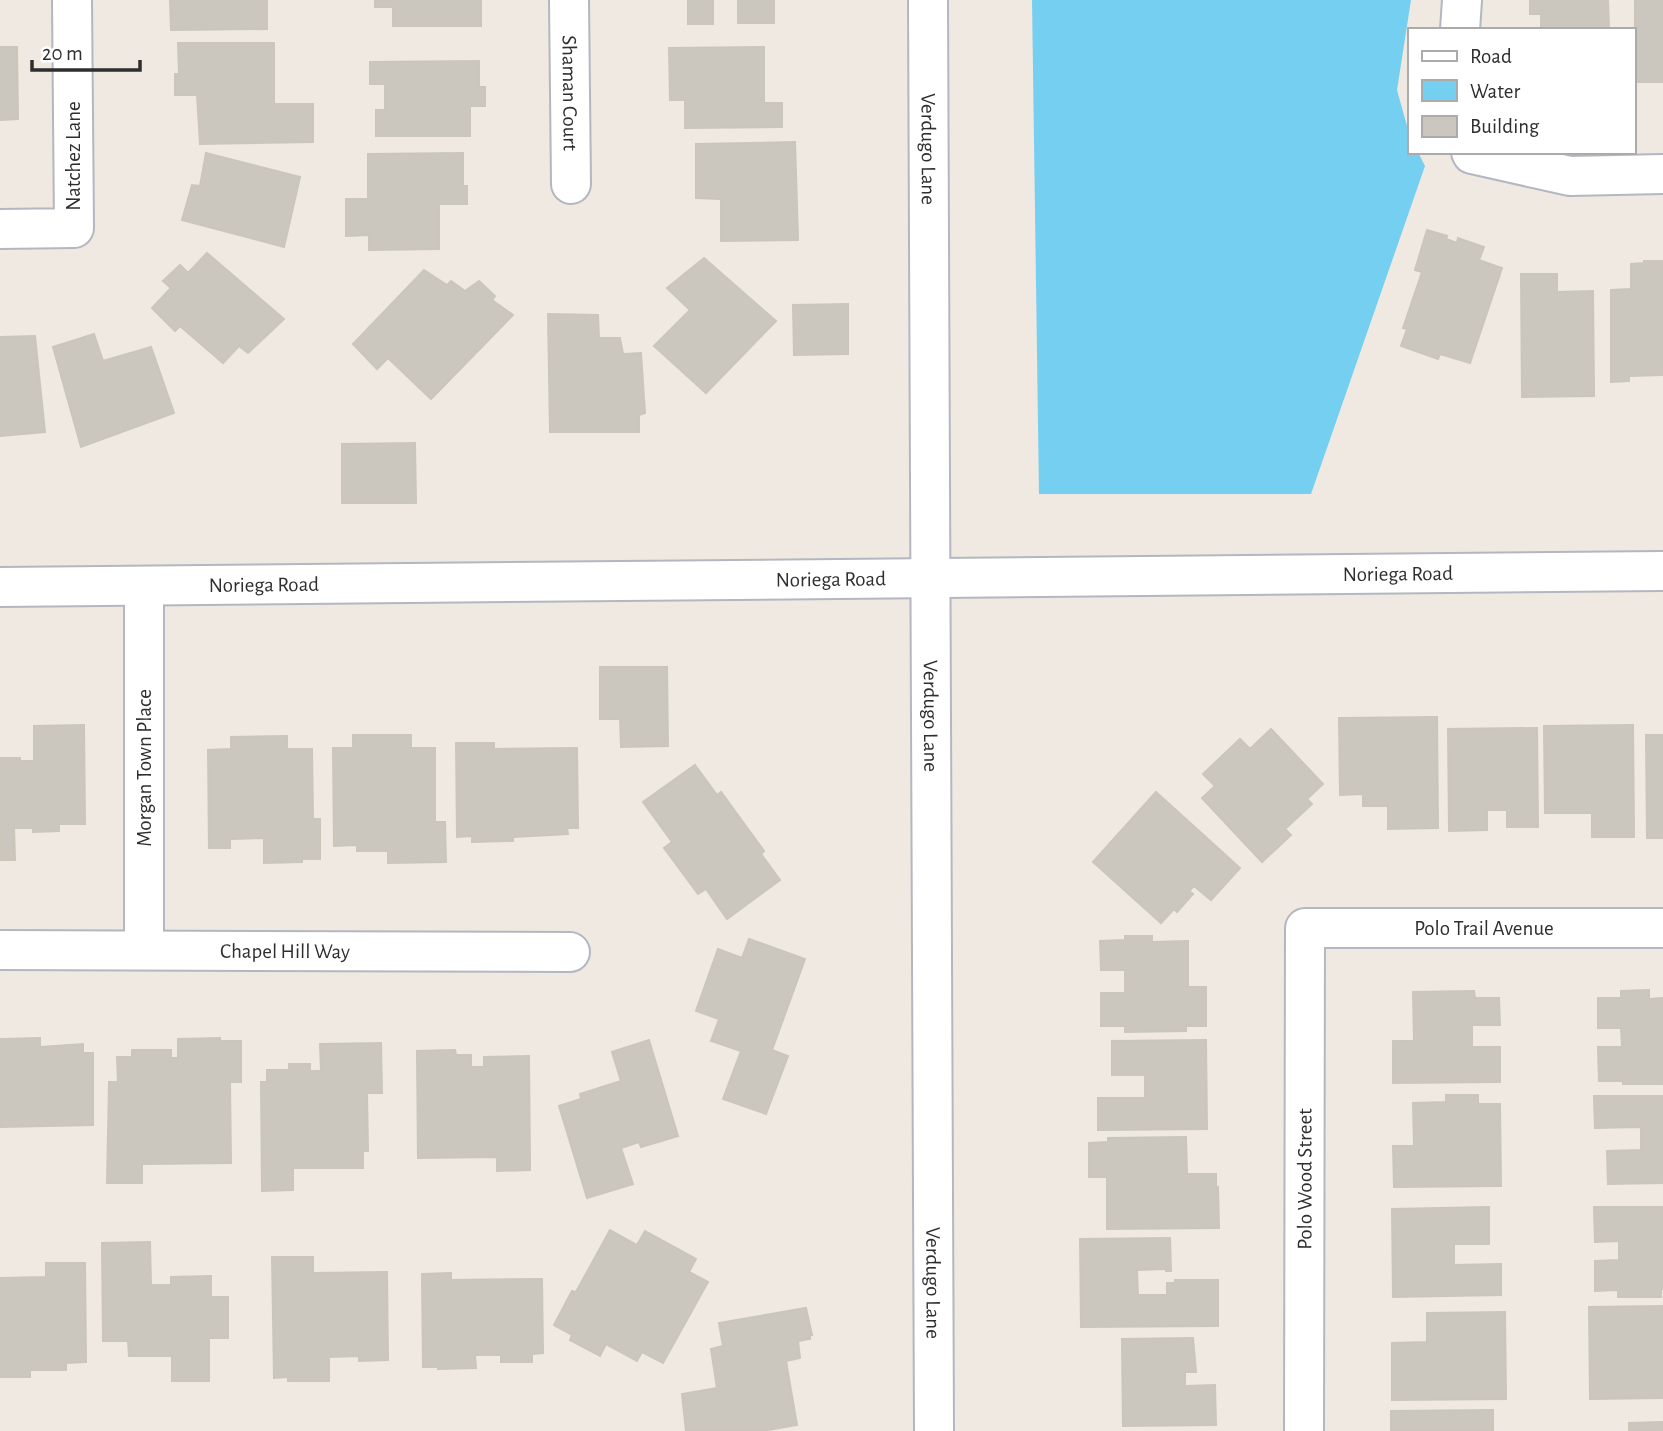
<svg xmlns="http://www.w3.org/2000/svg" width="1663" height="1431" viewBox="0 0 1663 1431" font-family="'Alegreya Sans',sans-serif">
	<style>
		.water { fill: #75cff0 }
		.building { fill: #cbc7bf; stroke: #cbc5ba; stroke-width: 2 }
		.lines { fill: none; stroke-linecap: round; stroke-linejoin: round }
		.minor-casing { stroke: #b4b7c1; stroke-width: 42 }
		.tertiary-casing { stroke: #b4b7c1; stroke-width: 42 }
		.minor { stroke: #fff; stroke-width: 38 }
		.tertiary { stroke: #fff; stroke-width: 38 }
		.labels { text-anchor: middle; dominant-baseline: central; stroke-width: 5; stroke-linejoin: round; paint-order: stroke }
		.street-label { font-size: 21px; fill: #2e2e2e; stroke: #fff }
	</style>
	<rect width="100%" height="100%" fill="#efe9e1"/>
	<path class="water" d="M1032,0h379l-14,90 12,43v19h9l7,14 -114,328h-272z"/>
	<path class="building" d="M170,0h97v29l-96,1z
		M375,0h106v26h-88v-19h-18z
		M688,0h25v24h-25z
		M738,0h36v23h-36z
		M1530,0h78l1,30h-68v-16h-11z
		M1635,0h28v82h-28z
		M178,43h96v61h39v38l-113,2 -3,-49h-22v-21h4z
		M0,47h17l1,72 -18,1z
		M764,47v56h18v24l-97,1v-28h-15l-1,-52z
		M479,61v26h6v19h-15v30h-94v-26h9v-26h-15v-22z
		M795,142l3,98 -77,1v-42l-25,-1v-54z
		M206,153l94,24 -16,70 -102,-27 10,-35 8,1z
		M463,153v33h4v18h-28v45l-70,1v-15l-23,1v-37h22v-45z
		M1427,230l20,6 -1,3 11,4 1,-5 26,9 -5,13 23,8 -32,95 -30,-9 -2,5 -37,-13 6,-17 -4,-1 19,-56 -7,-2z
		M207,253l77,66 -36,34 -9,-7 -16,17 -43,-37 -5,5 -23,-23 19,-20 -8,-7 17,-16 8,8z
		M704,258l72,63 -70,72 -52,-47 36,-36 -23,-22z
		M1644,261h19v114l-34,1v5l-18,1v-92l20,-1v-25l13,-1z
		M424,270l23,15 4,-4 14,10 14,-10 16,15 -3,4 21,15 -82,84 -43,-41 -11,11 -24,-25z
		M1521,274h36v18l36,-1 1,105 -72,1z
		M848,304v50l-54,1 -1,-50z
		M548,314l50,1 1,23h21l3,16 18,-1 4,60 -6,2v17h-89z
		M94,334l9,27 48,-14 23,66 -93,34 -28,-100z
		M35,336l10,96 -45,4v-99z
		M415,443l1,60h-74v-59z
		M600,667h67l1,79 -47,1 -1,-28h-20z
		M1437,717l1,111 -50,1v-23h-25v-12l-23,1 -1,-77z
		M84,725l1,99h-26v7l-26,1v-4h-19l1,32h-15v-102h20v3h14v-35z
		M1633,725l1,112h-42v-24h-47l-1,-87z
		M1537,728l1,99h-31v-17h-20v20l-38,1 -1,-102z
		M1271,729l52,55 -16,15 5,5 -27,25 6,6 -29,27 -60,-64 13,-12 -12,-12 37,-35 10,10z
		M353,735h58v13h24v74h10l1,40 -58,1v-12h-31v-6l-23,1 -1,-98h20z
		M1646,735h17v103h-16z
		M287,736v13h25l1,70h7v40h-18v3l-38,1v-25l-34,1v9h-21l-1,-98 23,-1v-12z
		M456,743h38v6l83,-1 1,80h-11l1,6 -55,3v4l-41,1v-6l-15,1z
		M695,765l22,30 4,-3 43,59 -3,3 19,26 -53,39 -21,-30 -8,5 -34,-46 8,-6 -29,-40z
		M1156,792l84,76 -29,32 -17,-14 -5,5 4,3 -16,18 -3,-3 -13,14 -68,-61z
		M1125,936h27v6l36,-1v46h18v39h-20v5l-61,1v-6h-24v-33h24v-23h-24l-1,-29 25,-1z
		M749,939l56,20 -33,91 16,6 -22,58 -43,-15 18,-48 -30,-10 8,-22 -23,-8 22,-62 24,9z
		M1649,990v9l14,-1v86h-40v-3h-24l-1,-34h24l-1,-19h-23v-30h23v-7z
		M1474,991l1,7h24l1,27h-28v22h28v35l-107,1v-42h21l-1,-49z
		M40,1038v9l43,-3v9h10v72l-93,2v-88z
		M220,1038v3h21v41h-11l1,81 -89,1v19h-35l2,-101h9l-1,-25h15v-7h39v8h7v-19z
		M649,1040l29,96 -37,11 -2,-5 -18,6 12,36 -46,14 -28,-92 22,-7 -1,-5 41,-13 -9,-29z
		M1206,1040l1,89 -109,1v-32h47v-23h-33v-34z
		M381,1043l1,50h-15l1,58h-5v17h-70v22l-31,1 -1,-109h6v-12h22v-6h21v7h11l-1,-27z
		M455,1050l1,5h15v12h13v-10l45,-1 1,114 -33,1v-14l-79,1 -1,-107z
		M1446,1095h32v9h22l1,82 -107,1 -1,-41h21l-1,-43 33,-1z
		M1594,1096h69v87l-55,1 -1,-33 34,-1v-23l-46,1z
		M1186,1137l1,37h29v14l2,-1 1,41 -112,1v-52h-18v-34l19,-1v-4z
		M1489,1207v37h-35v21l47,-1v31l-108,2 -1,-88z
		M1594,1207h69v82h-2v8h-43v-7l-23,1v-30l24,-1v-19l-24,1z
		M610,1230l27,15 8,-14 51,28 -7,13 19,10 -45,81 -21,-11 -5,9 -31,-17 -6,12 -30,-16 2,-5 -18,-10 18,-34 4,1z
		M1170,1238l1,33h-5v-2l-29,1 1,25h29v-12h8v-3h43v46l-137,1 -1,-88z
		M150,1242l1,43h20v-8l40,-1v21h17v41h-19v43h-37v-25h-43l-1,-15h-25l-1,-98z
		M272,1257h41v16l74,-1 1,88 -29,1v-5l-30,1v24h-41v-4l-14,1z
		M46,1263h39l1,99 -20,1v7h-36v7h-30v-99l46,-1z
		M451,1273v7l91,-1 1,74 -11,1v8h-31v-7h-26l1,13 -38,1v-2h-15l-1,-93z
		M1663,1306v92l-73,1 -1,-92z
		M806,1308l6,27h-2v4l-12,2 2,17 -14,3 11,64 -35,6h-76l-4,-37 35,-6 -6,-39 12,-3 -4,-23z
		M1505,1312l1,87 -114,1v-57l35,-1v-29z
		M1193,1338l3,34h-11v14l30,-1 1,40 -93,1 -1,-87z
		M1493,1410v21h-102v-20z
		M1663,1422v9h-34v-8z"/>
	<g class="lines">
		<defs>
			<g id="minor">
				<path id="s1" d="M569,0l2,184"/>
				<path d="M1460,30l2,-30"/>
				<path d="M1471,152l1,2 98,22 93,-2"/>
				<path d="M0,229l74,-1 -2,-228"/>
				<path id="s2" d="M0,950l570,2"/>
				<path d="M144,950v-364"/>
				<path id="s3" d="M1304,1431l1,-503h358"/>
			</g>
			<g id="tertiary">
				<path id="s4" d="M928,0l6,1431"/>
				<path id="s5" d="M0,587l1663,-16"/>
			</g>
		</defs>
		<use href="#minor" class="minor-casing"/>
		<use href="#tertiary" class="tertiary-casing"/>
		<use href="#minor" class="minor"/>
		<use href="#tertiary" class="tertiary"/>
	</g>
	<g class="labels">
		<g class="street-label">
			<text stroke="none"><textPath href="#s1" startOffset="93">Shaman Court</textPath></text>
			<text stroke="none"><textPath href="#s4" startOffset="149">Verdugo Lane</textPath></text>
			<text transform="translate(73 156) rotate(-90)">Natchez Lane</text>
			<text stroke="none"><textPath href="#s5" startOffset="1398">Noriega Road</textPath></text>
			<text stroke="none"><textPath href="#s5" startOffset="831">Noriega Road</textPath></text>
			<text stroke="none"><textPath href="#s5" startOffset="264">Noriega Road</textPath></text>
			<text stroke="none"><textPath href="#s4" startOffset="716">Verdugo Lane</textPath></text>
			<text transform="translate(144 768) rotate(-90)">Morgan Town Place</text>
			<text stroke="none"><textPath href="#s3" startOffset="682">Polo Trail Avenue</textPath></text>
			<text stroke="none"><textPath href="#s2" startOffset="285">Chapel Hill Way</textPath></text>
			<text stroke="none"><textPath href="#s3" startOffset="252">Polo Wood Street</textPath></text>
			<text stroke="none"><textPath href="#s4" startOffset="1283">Verdugo Lane</textPath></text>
		</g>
	</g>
	<rect x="1408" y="28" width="228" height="126" fill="#ffffff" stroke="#ababab" stroke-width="2"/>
	<rect x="1422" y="51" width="35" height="10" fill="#ffffff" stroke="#ababab" stroke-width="2"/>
	<text x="1470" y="63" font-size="21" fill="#2e2e2e">Road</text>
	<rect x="1422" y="80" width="35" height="21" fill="#75cff0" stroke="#ababab" stroke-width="2"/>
	<text x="1470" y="98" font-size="21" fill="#2e2e2e">Water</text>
	<rect x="1422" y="116" width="35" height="21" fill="#cbc7bf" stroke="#ababab" stroke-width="2"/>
	<text x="1470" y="133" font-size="21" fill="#2e2e2e">Building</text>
	<path d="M32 60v10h108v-10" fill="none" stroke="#2e2e2e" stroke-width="3.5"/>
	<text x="42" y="60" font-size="21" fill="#2e2e2e" stroke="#ffffff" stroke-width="5" paint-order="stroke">20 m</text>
</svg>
